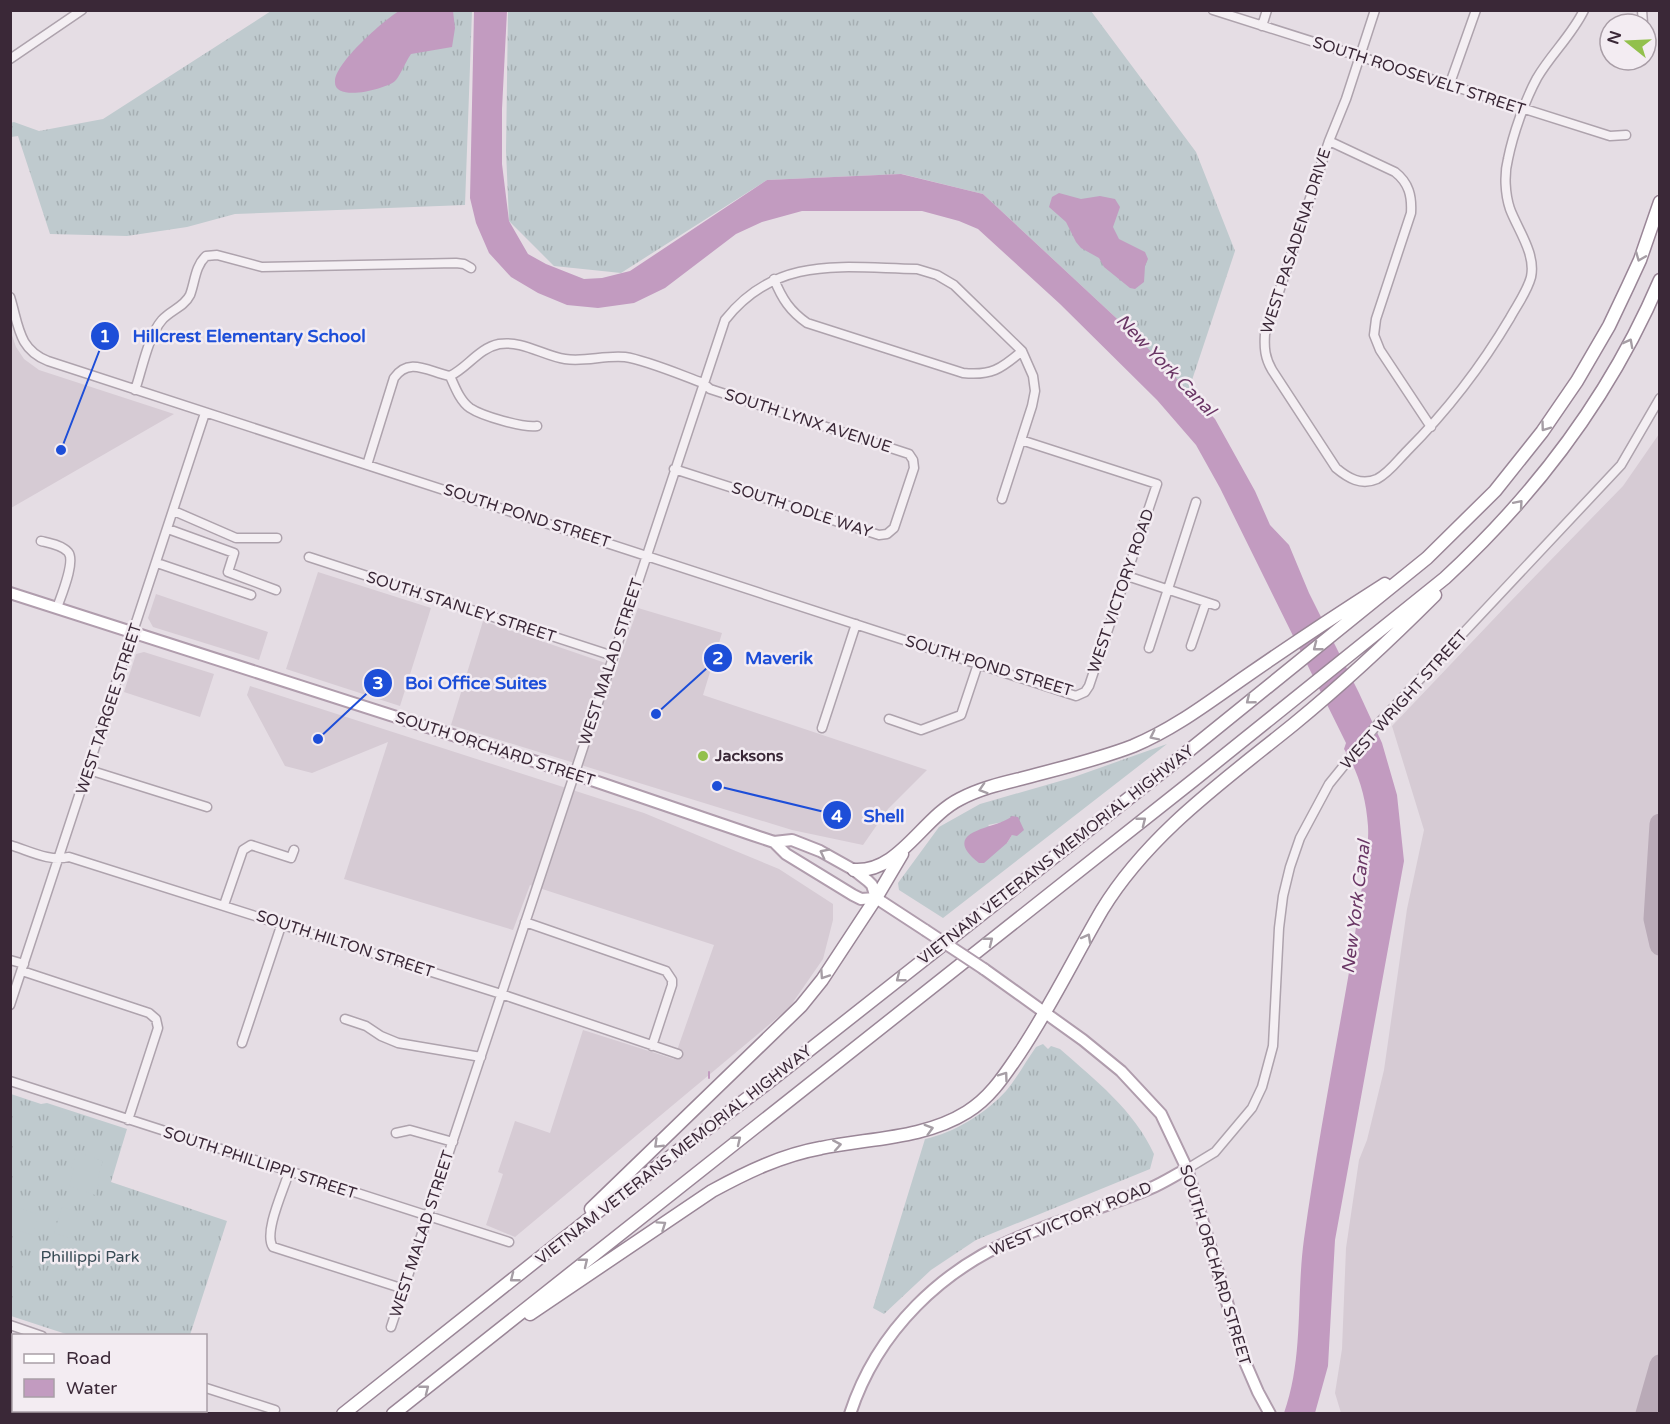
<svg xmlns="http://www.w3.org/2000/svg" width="1670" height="1424" viewBox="0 0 1670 1424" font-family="'Varela Round',sans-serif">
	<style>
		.built { fill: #d6cbd4 }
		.grass { fill: url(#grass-tufts); fill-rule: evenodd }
		.garden { fill: #bfcace }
		.water { fill: #c29bc0 }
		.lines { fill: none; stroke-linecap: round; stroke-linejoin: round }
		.stream { stroke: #c29bc0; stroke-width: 2 }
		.taxiway { stroke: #b9aab7; stroke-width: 21 }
		.minor-casing { stroke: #aea3ad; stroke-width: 11 }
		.major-casing { stroke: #b09dad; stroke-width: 14 }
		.highway-casing { stroke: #9a8697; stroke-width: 15 }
		.minor { stroke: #f4eff3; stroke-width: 8 }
		.major { stroke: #fff; stroke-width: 10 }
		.highway { stroke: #fff; stroke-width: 12 }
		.major-bridge-casing { stroke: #b09dad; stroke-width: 14; stroke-linecap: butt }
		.major-bridge { stroke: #fff; stroke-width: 10 }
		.oneway { stroke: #a69ea5 }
		.poi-dot { fill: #92c04c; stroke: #f3ecf2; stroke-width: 2 }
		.labels { text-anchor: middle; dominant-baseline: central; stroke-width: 5; stroke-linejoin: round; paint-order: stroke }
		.street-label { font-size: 16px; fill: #3a2837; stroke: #f3ecf2 }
		.poi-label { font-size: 16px; font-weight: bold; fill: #3a2837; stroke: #f3ecf2; text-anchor: start }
		.park-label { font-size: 16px; fill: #374a54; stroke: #f3ecf2 }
		.water-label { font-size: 18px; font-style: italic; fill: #6a3665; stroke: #f3ecf2 }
		.leader { fill: none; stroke: #1d4ed8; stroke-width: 2 }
		.callout-dot { fill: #1d4ed8; stroke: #f3ecf2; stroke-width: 2 }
		.mark-label { font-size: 18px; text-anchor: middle; font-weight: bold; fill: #fff }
		.callout-label { font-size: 18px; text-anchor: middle; font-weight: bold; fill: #1d4ed8; stroke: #f3ecf2; stroke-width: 5; stroke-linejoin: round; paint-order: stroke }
	</style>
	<defs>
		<pattern id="grass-tufts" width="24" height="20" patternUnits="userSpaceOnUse" patternTransform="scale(1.5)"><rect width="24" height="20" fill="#bfcace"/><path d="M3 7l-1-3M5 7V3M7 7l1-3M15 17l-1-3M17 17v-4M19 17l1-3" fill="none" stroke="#a5aeb2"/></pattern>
	</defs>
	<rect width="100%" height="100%" fill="#e5dde4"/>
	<path class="built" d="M10,329l6,18 8,12 15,11 135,44 -163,94z
		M1659,434v979h-318l-6,-20 7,-44 4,-101 13,-88 8,-20 17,-70 23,-161 17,-79 -32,-104 116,-122 115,-118z
		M318,572l113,36 -31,98 -114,-37z
		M156,594l112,38 -9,28 -106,-33 -5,-9z
		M638,608l84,25 -19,62 224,75 -39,39 -25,36 -71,-15 -341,-105 32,-104 134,46z
		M144,652l70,22 -14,43 -76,-25 12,-38z
		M250,686l394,127 135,56 54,35v16l-10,39 -34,49 -274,229 -29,-12 17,-51 -5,-2 17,-51 35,12 33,-103 91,29 40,-114 -184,-60 -17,45 -169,-51 44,-137 -76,31 -27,-7 -38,-71z"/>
	<path class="grass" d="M271,11h201l-7,194 -230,9 -48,13 -60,9 -77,-2 -32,-98 -7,1 -1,-14 4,-1 25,9 64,-12z
		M508,11h583l105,141 39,99 -47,141 -46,-50 -159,-148 -81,-20 -135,6 -146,93 -67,-7 -45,-45 -3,-70z
		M1167,744l-224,174 -44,-28 -1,-7 41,-56 41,-23 94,-27zM1008,821l4,14 -5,8 -19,-18z
		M1043,1044l5,5 3,-3 9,3c35,31 74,61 94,105l-4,15 -174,71 -45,30 -47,44 -11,-6 52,-169c29,-6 61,-26 81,-48 11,-13 20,-30 30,-44z
		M11,1094l30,10 6,-1 80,26 -16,53 116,39 -37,114h-121l-58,-19z"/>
	<path class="garden" d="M77,1152l26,9 -5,16 3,1 -6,17 -26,-9 5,-17 -3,-1z
		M11,1205l28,10 -7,20 -21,-7z
		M62,1207l17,5 -9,26 -16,-5z"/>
	<path class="water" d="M399,11h54l2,17 -3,19 -41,7c-5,7 -12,24 -16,27 -9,8 -62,22 -60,0 1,-19 48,-60 64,-70z
		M474,11h33l-5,98v55l7,57 19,33 18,10 38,15 18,-1 28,-7 137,-91 134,-6 82,20 159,148 73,77 40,72 15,34 19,20 20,48 50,100 23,50 15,52 7,66 -69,379 -7,126 -13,47h-31c20,-56 12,-116 20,-174 13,-93 31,-186 47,-278 4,-27 8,-54 12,-81 3,-18 6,-36 5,-54 -2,-28 -9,-53 -24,-77l2,-6 -126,-255 -24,-43 -39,-45 -97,-96 -82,-75 -19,-8 -37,-10h-120l-40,11 -26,12 -71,54 -31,15 -36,5 -31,-3 -29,-12 -27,-16 -22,-24 -13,-30 -6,-25z
		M1059,193l22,6 19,-3 15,3 5,8 -7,20 6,12 26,13 3,7 -3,7 -1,16 -9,7 -5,-1 -26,-21 -5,-9 -18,-10 -5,-6 -10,-20 -17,-15 3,-10z
		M1012,816l6,1 6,13 -7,6 -5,-1 -5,8 -23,20h-5c-43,-34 21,-34 33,-47z"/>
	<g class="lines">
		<path class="stream" d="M709,1072v6"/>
		<path class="taxiway" d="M1660,824l-6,95 6,26
			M1646,1414l14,-49"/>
		<defs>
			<path id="minor" d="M1213,10l397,126 16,-1
				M1375,10l-29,89 -17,42 -64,193c-1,14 0,24 7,36l64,98c12,10 25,18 41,11 12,-6 21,-19 30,-28 40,-40 74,-84 103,-133 7,-13 17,-26 21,-41 5,-23 -13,-47 -21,-68 -5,-15 -6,-35 -2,-50 5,-25 17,-59 29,-81 14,-24 35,-43 47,-68
				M1642,10l1,14
				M1262,26l5,-16
				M10,59l72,-49
				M1449,86l27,-76
				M1329,141l66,31c14,11 17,24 16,41l-35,106 -2,16 6,15 51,77
				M774,279c8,20 16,32 33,44l156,50c28,3 38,-4 59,-22
				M10,297c9,29 8,52 38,64l1028,335 9,-4 4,-6 68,-202 -136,-44
				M450,376c5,11 10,25 20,32 12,8 53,20 67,18
				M135,390c7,-20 13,-54 27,-70 9,-10 22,-13 28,-25 5,-13 5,-29 16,-39l11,-1 45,12 194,-4 8,1 7,4
				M367,465l27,-87c15,-22 35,-6 56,-2 17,-8 29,-28 49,-32 23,-4 45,12 66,15 21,3 39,-4 60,-2 21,3 56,18 78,26l7,6 199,65 4,6 1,8 -20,60 -7,6 -8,1 -205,-66
				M174,511l62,27h41
				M168,529l66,24 -6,19 48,18
				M41,541c8,2 21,4 27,11 8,9 -7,44 -11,56
				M309,557l304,99
				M157,563l94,32
				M1127,576l88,29
				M1191,646l15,-44
				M1149,648l47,-146
				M889,719l32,11 40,-15 17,-51
				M822,728l34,-104
				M89,770l118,37
				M10,845c20,6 39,17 59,12l432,137 177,60
				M224,905l19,-55 8,-5 40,13 3,-8
				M525,922l141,49 6,9v5l-20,61
				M10,960l14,4
				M22,971l127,42 7,6 2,9 -30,92
				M10,1005l195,-592
				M345,1019l21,7 15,10 17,7 83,14
				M242,1043l40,-120
				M10,1081l499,161
				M396,1133l14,-3 43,12
				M1187,1169l28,-17 37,-44 10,-21 11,-41 6,-118 4,-32 7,-29 10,-29 29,-54 47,-58 245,-261 39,-67
				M289,1172c-5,17 -26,61 -16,75l131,42
				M10,1325l32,11
				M391,1327l334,-1007c52,-66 119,-52 192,-51l20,6 17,10 68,66 11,25 2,15 -3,15 -30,93
				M206,1388l69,22"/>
			<path id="major" d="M10,593l564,181 179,61 21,7 18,-2 28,11 34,19 14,11 4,4 4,13
				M774,842l12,12 67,41 8,4 15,-1 49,32
				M984,969l99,71 38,31 40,43 26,55 58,193 13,30 12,22
				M850,1414c27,-83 92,-146 172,-178 42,-18 87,-30 129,-48 12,-5 24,-13 36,-19"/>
			<path id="highway" d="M854,870c45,3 68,-52 106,-71 19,-10 39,-15 60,-20 37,-10 77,-19 113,-33 41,-17 76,-44 112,-69 46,-32 93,-63 140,-93
				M591,1209l210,-203 21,-26 54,-82 26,-44
				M530,1314l182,-123c35,-19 70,-36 109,-43 48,-10 103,-9 146,-36 23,-14 37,-36 52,-58 31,-46 55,-96 83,-144 47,-77 123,-130 192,-186 50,-41 96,-84 141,-129
				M343,1414l257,-204 170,-129 411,-324 246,-199 68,-67 47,-59 35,-51 32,-55 19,-40 12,-26 20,-58
				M393,1414l802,-635 250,-201c91,-84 166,-183 215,-298"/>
		</defs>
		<use href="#minor" class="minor-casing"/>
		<use href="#major" class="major-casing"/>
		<use href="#highway" class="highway-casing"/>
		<use href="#minor" class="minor"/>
		<use href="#major" class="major"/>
		<use href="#highway" class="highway"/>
		<defs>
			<path id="major-bridge" d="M925,930l59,39"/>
		</defs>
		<use href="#major-bridge" class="major-bridge-casing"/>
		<use href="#major-bridge" class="major-bridge"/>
	</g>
	<defs><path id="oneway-chevron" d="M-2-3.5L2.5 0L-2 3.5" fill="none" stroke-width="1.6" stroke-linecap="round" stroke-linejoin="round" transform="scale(1.5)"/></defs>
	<g class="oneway">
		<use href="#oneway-chevron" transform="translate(1640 257) rotate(112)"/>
		<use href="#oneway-chevron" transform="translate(1629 343) rotate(-62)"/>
		<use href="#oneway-chevron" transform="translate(1545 427) rotate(126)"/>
		<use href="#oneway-chevron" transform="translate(1519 504) rotate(-49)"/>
		<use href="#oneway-chevron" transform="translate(1317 647) rotate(142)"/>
		<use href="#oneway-chevron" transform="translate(1250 700) rotate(141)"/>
		<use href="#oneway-chevron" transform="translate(1154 736) rotate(154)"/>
		<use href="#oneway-chevron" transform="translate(983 789) rotate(162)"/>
		<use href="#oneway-chevron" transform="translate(1142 821) rotate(-38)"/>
		<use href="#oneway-chevron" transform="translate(824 853) rotate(-153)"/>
		<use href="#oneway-chevron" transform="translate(1087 938) rotate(-61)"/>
		<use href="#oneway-chevron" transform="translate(989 941) rotate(-38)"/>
		<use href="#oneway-chevron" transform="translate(824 975) rotate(124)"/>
		<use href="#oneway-chevron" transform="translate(900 978) rotate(142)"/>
		<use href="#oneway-chevron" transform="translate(1004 1076) rotate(-54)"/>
		<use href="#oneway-chevron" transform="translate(929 1129) rotate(-16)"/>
		<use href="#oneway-chevron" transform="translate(737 1140) rotate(-39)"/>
		<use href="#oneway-chevron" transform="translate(658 1144) rotate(136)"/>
		<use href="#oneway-chevron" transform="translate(837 1145) rotate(-10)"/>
		<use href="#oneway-chevron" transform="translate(662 1225) rotate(-34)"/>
		<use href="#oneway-chevron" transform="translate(584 1262) rotate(-39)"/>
		<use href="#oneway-chevron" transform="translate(514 1278) rotate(142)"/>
		<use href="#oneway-chevron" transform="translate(425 1389) rotate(-38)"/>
	</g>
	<circle class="poi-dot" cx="703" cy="756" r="6"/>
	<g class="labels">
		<g class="street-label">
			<text transform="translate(1419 76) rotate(18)">SOUTH ROOSEVELT STREET</text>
			<text transform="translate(1296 241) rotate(-72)">WEST PASADENA DRIVE</text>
			<text transform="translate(808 421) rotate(18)">SOUTH LYNX AVENUE</text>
			<text transform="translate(802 510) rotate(18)">SOUTH ODLE WAY</text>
			<text transform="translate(527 516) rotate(18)">SOUTH POND STREET</text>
			<text transform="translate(1121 591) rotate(-71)">WEST VICTORY ROAD</text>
			<text transform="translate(461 607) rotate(18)">SOUTH STANLEY STREET</text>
			<text transform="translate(611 662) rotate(-72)">WEST MALAD STREET</text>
			<text transform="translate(989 666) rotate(17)">SOUTH POND STREET</text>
			<text transform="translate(1404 700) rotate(-48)">WEST WRIGHT STREET</text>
			<text transform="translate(109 709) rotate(-72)">WEST TARGEE STREET</text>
			<text transform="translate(495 749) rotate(18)">SOUTH ORCHARD STREET</text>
			<text transform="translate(1056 855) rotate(-38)">VIETNAM VETERANS MEMORIAL HIGHWAY</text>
			<text transform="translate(345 944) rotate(18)">SOUTH HILTON STREET</text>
			<text transform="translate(674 1155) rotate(-38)">VIETNAM VETERANS MEMORIAL HIGHWAY</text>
			<text transform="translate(260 1163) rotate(18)">SOUTH PHILLIPPI STREET</text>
			<text transform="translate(1071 1219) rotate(-22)">WEST VICTORY ROAD</text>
			<text transform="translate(422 1234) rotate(-72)">WEST MALAD STREET</text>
			<text transform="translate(1215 1265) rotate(73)">SOUTH ORCHARD STREET</text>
		</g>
		<g class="poi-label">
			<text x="715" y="756">Jacksons</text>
		</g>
		<g class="park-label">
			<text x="90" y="1257">Phillippi Park</text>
		</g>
		<g class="water-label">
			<text transform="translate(1166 365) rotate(46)">New York Canal</text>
			<text transform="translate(1356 907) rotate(-83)">New York Canal</text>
		</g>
	</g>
	<path class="leader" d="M61 450L105 336M656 714L718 658M318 739L378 683M717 786L837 815"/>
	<g class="callout-dot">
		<circle cx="61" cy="450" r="6"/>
		<circle cx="656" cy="714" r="6"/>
		<circle cx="318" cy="739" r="6"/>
		<circle cx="717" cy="786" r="6"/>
		<circle cx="105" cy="336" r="15"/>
		<circle cx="718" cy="658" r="15"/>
		<circle cx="378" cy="683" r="15"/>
		<circle cx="837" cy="815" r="15"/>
	</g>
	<g class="mark-label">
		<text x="105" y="342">1</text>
		<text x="718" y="664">2</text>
		<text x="378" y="689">3</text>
		<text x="837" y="822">4</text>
	</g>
	<g class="callout-label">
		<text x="249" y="342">Hillcrest Elementary School</text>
		<text x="779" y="664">Maverik</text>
		<text x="476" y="689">Boi Office Suites</text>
		<text x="884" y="822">Shell</text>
	</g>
	<rect width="1670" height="1424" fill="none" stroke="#3a2837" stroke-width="24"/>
	<rect x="12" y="1334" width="195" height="78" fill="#f3ecf2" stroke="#a99ea7" stroke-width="1.5"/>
	<rect x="24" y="1354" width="30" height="9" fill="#ffffff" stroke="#a99ea7" stroke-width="1.5"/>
	<text x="66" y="1364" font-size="18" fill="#3a2837">Road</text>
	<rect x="24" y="1379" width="30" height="18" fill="#c29bc0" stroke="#a99ea7" stroke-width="1.5"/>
	<text x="66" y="1394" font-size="18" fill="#3a2837">Water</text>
	<g transform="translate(1628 42) rotate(288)"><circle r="28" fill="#f3ecf2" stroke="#a99ea7" stroke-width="1.5"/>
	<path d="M0-4.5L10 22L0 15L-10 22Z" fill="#92c04c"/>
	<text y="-9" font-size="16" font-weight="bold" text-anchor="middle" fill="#3a2837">N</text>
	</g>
</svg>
